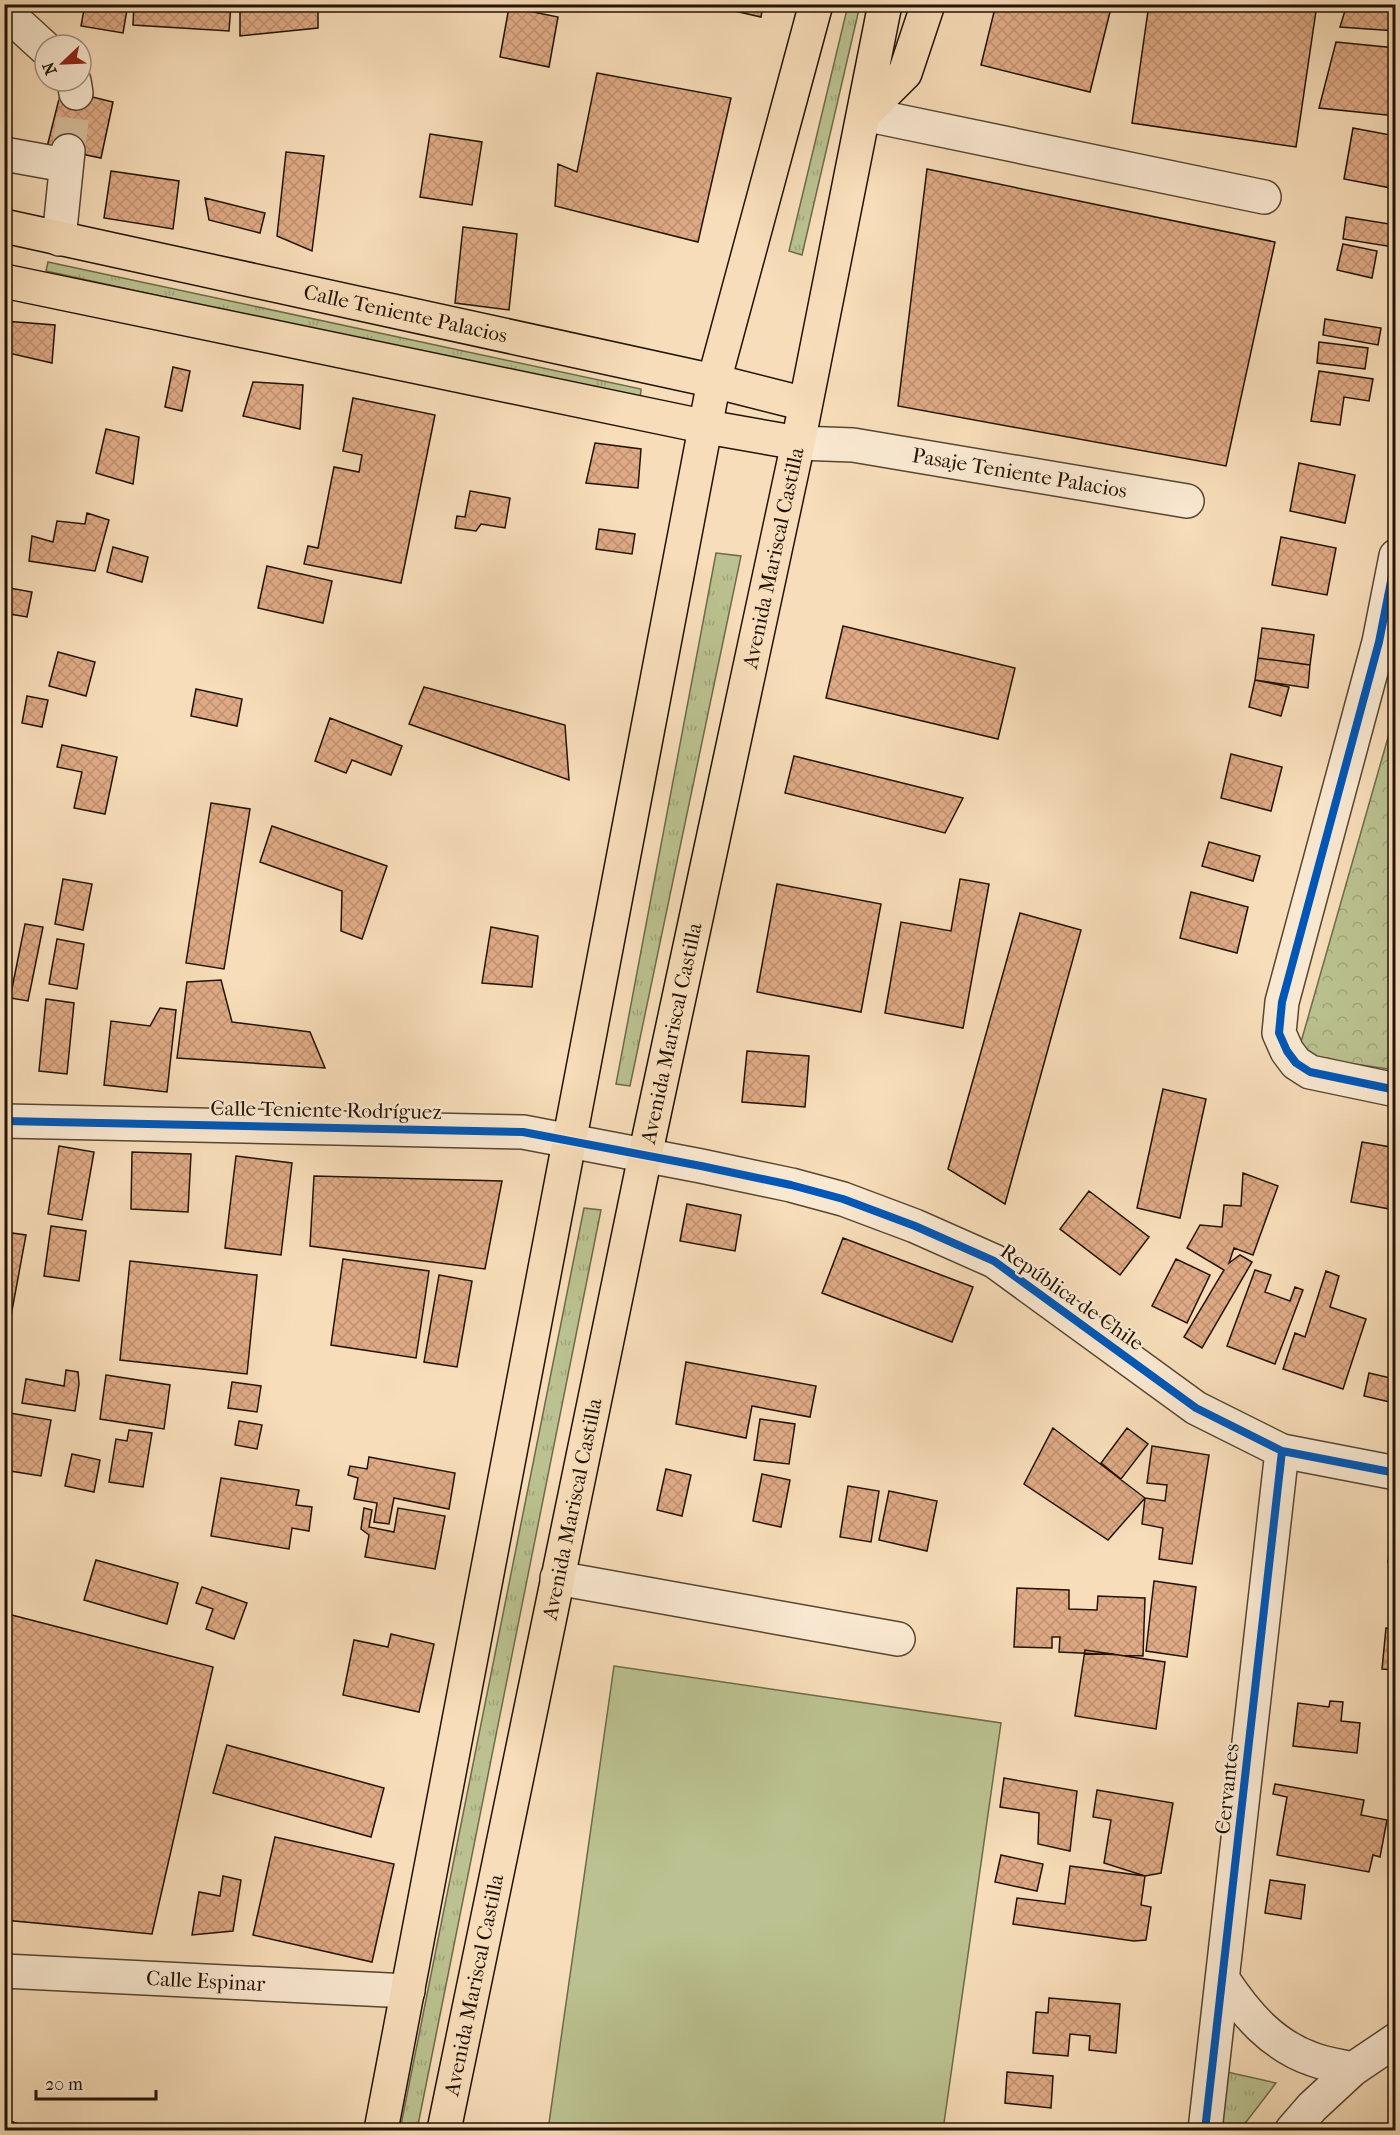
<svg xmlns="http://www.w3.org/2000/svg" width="1400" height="2135" viewBox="0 0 1400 2135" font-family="'IM FELL French Canon',serif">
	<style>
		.grass { fill: url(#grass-tufts); stroke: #6e6a4a; stroke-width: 1.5 }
		.park { fill: url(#park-crowns); stroke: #6e6a4a; stroke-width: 1.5 }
		.pitch { fill: #bbc190; stroke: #6e6a4a; stroke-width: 1.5 }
		.building { fill: url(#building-cross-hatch); stroke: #221304; stroke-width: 1.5 }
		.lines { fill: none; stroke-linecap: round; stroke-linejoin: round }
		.minor-tunnel { stroke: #d7bf9e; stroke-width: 33; stroke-dasharray: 33 16; stroke-linecap: butt }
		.minor-casing { stroke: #574631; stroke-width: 36 }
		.major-casing { stroke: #221304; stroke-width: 36 }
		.minor { stroke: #fae9d2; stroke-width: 33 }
		.major { stroke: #f7ddb9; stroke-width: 33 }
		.cycleway-casing { stroke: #fae9d2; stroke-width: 11 }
		.cycleway { stroke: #0057b8; stroke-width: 8 }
		.labels { text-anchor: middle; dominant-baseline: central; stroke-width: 4.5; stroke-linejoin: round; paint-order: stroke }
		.street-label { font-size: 21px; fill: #221304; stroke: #fae9d2 }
	</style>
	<defs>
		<pattern id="grass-tufts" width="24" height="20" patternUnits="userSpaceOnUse" patternTransform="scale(1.5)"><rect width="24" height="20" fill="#bbc190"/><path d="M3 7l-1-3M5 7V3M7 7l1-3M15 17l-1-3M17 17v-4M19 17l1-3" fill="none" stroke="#a0a57b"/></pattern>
		<pattern id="park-crowns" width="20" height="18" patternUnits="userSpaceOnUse" patternTransform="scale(1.5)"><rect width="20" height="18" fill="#bbc190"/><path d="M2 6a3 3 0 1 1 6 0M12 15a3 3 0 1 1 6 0" fill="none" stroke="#a0a57b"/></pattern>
		<pattern id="building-cross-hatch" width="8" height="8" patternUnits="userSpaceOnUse" patternTransform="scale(1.5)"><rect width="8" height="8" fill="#dfaa85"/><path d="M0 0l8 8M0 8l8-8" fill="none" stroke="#bf9171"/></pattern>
	</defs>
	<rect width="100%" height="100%" fill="#f7ddb9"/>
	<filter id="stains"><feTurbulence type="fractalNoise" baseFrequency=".00333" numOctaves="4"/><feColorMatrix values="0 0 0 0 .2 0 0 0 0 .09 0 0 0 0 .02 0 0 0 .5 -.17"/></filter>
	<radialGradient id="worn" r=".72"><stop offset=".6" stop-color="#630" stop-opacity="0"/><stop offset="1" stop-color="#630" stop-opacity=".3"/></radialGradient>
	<path class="grass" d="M848,5h12l-58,250 -13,-4z
		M48,262l593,127 -1,12 -594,-130z
		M716,553l25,3 -111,530 -14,-2z
		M584,1208l17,2 -184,920h-17z
		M1209,2068l67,15 -36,47h-29z"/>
	<path class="park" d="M1395,713v357l-81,-12 -13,-16z"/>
	<path class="pitch" d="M614,1666l387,57 -58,407h-395z"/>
	<path class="building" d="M85,4h43l-5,29 -42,-7z
		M134,4h97l-2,27 -96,-6z
		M240,4h78v24l-78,8z
		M704,4h59l-2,13z
		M996,4h116l-22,88 -109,-27z
		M1149,4h168l-21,143 -164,-24z
		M1347,4h49v27l-56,-4z
		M509,7l49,10 -9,50 -49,-10z
		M1336,42l60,6v68l-77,-8z
		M597,73l134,25 -33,144 -143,-36 3,-42 19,8z
		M62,87l14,6 37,9 -12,56 -54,-11z
		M1353,128l43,8v53l-52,-10z
		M430,134l52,8 -10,63 -52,-8z
		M286,152l38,4 -12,95 -35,-15z
		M927,169l348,73 -49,224 -328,-60z
		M111,171l68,10 -6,48 -69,-11z
		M205,198l60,15 -5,20 -51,-13z
		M1346,217l50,8 -3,22 -50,-8z
		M463,227l54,7 -8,76 -54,-7z
		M1343,244l34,7 -5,27 -35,-8z
		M1325,319l56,9 -3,17 -55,-10z
		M4,321l51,4 -3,38 -48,-11z
		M1319,342l49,6 -3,21 -48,-6z
		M173,367l17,4 -8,40 -17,-4z
		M1319,371l54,8 -4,22 -25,-4 -4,28 -29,-4z
		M253,382l50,3 -3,44 -57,-13z
		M353,398l82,17 -34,168 -97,-19 4,-18 10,2 16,-81 25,5 3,-17 -19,-4z
		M106,429l33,8 -6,47 -37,-11z
		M595,443l46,6 -3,39 -52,-5z
		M1299,463l56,12 -10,48 -55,-12z
		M470,491l40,7 -5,30 -24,-4 -5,7 -21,-3 2,-12 8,1z
		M87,513l22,7 -14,51 -66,-10 3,-25 21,6 4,-21 28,3z
		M599,529l36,5 -3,20 -36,-5z
		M1281,537l55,11 -9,47 -55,-10z
		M113,547l35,10 -6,25 -35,-10z
		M267,566l65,15 -9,42 -65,-15z
		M4,587l28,5 -5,25 -23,-4z
		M843,626l172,42 -17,71 -172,-41z
		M1262,628l52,7 -4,30 -52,-7z
		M58,652l37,10 -9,34 -37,-10z
		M1258,658l52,7 -2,23 -53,-8z
		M1255,680l34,7 -8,29 -32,-9z
		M424,687l141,38 4,55 -160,-56z
		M196,689l46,10 -5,27 -46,-10z
		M27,696l21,4 -6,27 -20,-4z
		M330,718l72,28 -11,29 -39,-15 -6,13 -31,-12z
		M62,745l55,12 -12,57 -31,-6 8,-36 -25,-5z
		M1231,754l51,13 -11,44 -50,-13z
		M794,756l169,42 -18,35 -160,-40z
		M211,803l39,6 -26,160 -38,-6z
		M272,826l115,40 -25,73 -21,-8 1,-40 -82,-29z
		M1209,842l51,14 -7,25 -51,-15z
		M63,879l29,5 -9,46 -28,-6z
		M960,879l29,5 -26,144 -78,-15 16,-91 50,9z
		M777,884l104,20 -20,108 -104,-20z
		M1191,892l57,15 -11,46 -57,-15z
		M1020,913l61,17 -76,274 -57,-35z
		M25,924l18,3 -15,74 -18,-3z
		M491,927l47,9 -6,51 -50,-4z
		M57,939l27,5 -7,45 -28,-5z
		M221,980l11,42 78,10 15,36 -148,-10 10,-76z
		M46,999l28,4 -7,71 -28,-3z
		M160,1008l16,2 -9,82 -63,-7 7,-64 39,5z
		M747,1051l62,5 -4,51 -63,-5z
		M1163,1089l43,10 -26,119 -43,-10z
		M1362,1142l34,6 -1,62 -44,-8z
		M59,1146l35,6 -12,68 -34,-6z
		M132,1152l59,2 -3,58 -57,-3z
		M236,1156l56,7 -11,92 -56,-7z
		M1243,1173l35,13 -25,69 -19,-7 -5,15 11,-8 12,7 -50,86 -18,-11 40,-67 -37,-22 13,-23 22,2 2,-22 17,1z
		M314,1176l188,5 -17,88 -175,-23z
		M1089,1191l60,46 -29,38 -60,-46z
		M687,1204l54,11 -6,36 -55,-10z
		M51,1226l35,5 -7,50 -35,-5z
		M5,1232l21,3 -18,97h-4z
		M843,1238l130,49 -21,55 -130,-49z
		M343,1259l86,12 -13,87 -85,-13z
		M1176,1259l34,16 -23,48 -35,-17z
		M130,1261l127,14 -10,99 -127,-14z
		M1255,1270l16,5 -6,17 25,9 5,-14 8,3 -28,74 -48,-18z
		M1326,1271l13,5 -9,31 36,12 -23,70 -60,-20 12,-36 10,4z
		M439,1275l33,6 -15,86 -33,-5z
		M1396,1332v26h-5z
		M686,1362l130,24 -6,31 -58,-11 -6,32 -70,-14z
		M66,1370l12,2 1,12 -4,27 -53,-8 4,-24 38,7z
		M1369,1373l26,6 -5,23 -26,-6z
		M106,1375l64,10 -6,44 -64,-10z
		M232,1382l29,4 -4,26 -29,-4z
		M4,1412l47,8 -10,56 -37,-6z
		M760,1419l35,5 -6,40 -35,-4z
		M239,1421l23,4 -5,24 -22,-4z
		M1053,1428l92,70 -37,42 -84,-56z
		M1127,1428l21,16 -27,35 -20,-16z
		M129,1430l23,3 -9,54 -34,-5 7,-43 11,2z
		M1152,1446l57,9 -17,109 -33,-5 4,-31 -21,-4 3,-26 20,3 2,-16 -20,-2z
		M72,1454l28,6 -6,32 -29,-6z
		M369,1457l86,16 -6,36 -55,-11 -5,26 -15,-2 3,-19 -23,-4 4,-21 -10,-3 2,-9 17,3z
		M666,1469l25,6 -9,41 -25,-6z
		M762,1474l28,6 -9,47 -28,-6z
		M221,1478l78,12 -3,15 16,2 -3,24 -17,-3 -3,21 -78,-13z
		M848,1486l31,5 -8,51 -31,-5z
		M889,1491l48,10 -10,50 -48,-11z
		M364,1508l8,2 -3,17 25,5 4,-24 47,8 -10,53 -70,-12 4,-22 -8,-6z
		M1396,1520v43l-8,-1z
		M96,1560l82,23 -11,41 -83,-24z
		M1154,1581l42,6 -9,70 -41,-6z
		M202,1587l45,16 -13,36 -28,-10 7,-20 -17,-6z
		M1017,1588l52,2v19l28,1 1,-14 47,2 -2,58 -84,-4 1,-15h-8v11l-38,-1z
		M4,1613l209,54 -61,267 -148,-14z
		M1386,1628l10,1v41l-14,-1z
		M391,1634l43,10 -15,68 -76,-17 11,-55 34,7z
		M1085,1650l80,12 -9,67 -81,-13z
		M1330,1701l13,1 -2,19 19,2 -3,30 -64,-7 5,-43 31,4z
		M227,1745l157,43 -13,49 -158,-44z
		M1004,1778l73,13 -7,60 -32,-7 1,-31 -39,-6z
		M1275,1784l89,16 -3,15 26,5 -7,37 -7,-2 -4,17 -92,-17 10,-58 -14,-3z
		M1097,1790l76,13 -12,70 -16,3 -41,-13 7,-43 -18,-3z
		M275,1837l119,27 -22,98 -119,-27z
		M1001,1855l42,9 -6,27 -42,-9z
		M1070,1866l75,10 -4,29 10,2 -5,33 -12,1 -121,-17 4,-26 48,6z
		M223,1876l18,4 -8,51 -41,4 7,-43 21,4z
		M1270,1880l35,5 -4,34 -36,-6z
		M1049,1998l71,6 -4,49 -27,-3 1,-14 -20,-2 -2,22 -35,-3 3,-41 12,1z
		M1007,2072l46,4 -2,32 -46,-5z
		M10,2121l27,9h-31z"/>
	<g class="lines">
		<path class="minor-tunnel" d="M68,151l8,-58"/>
		<defs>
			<g id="minor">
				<path d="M9,15l36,33"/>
				<path d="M74,81l2,12"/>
				<path d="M864,114l400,83"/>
				<path d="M4,154l61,11"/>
				<path d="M59,239l9,-88"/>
				<path id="s1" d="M798,443l55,2 334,56"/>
				<path d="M1396,556l-17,86 -97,360 -3,31 8,18 9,12 14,9 86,18"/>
				<path d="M4,1121l519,11 178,34 90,19 52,14 72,27 79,35 202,147 86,43 114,22"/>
				<path d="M557,1578l341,61"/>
				<path id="s2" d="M4,1971l404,20"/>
				<path d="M1224,1981c22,33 48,64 88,78 13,5 27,7 41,10"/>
				<path d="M1205,2130l77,-679"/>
				<path d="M1292,2130l20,-23 41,-38 43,-29"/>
			</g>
			<g id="major">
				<path d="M864,114l41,-41 23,-69"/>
				<path id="s3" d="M4,226l710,155 91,23"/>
				<path d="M4,281l703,146 91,16"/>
				<path d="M381,2130l333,-1749 102,-377"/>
				<path id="s4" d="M444,2130l201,-974 153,-713 87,-439"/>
			</g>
		</defs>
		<use href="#minor" class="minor-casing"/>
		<use href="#major" class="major-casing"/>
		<use href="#minor" class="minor"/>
		<use href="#major" class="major"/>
		<defs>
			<path id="cycleway" d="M1396,556l-17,86 -97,360 -3,31 8,18 9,12 14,9 86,18
				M4,1121l519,11 178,34 90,19 52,14 72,27 79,35 202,147 86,43 114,22
				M1205,2130l77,-679"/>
		</defs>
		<use href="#cycleway" class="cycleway-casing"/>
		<use href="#cycleway" class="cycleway"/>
	</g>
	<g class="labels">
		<g class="street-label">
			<text stroke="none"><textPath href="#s3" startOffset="411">Calle Teniente Palacios</textPath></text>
			<text stroke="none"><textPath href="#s1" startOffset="224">Pasaje Teniente Palacios</textPath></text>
			<text stroke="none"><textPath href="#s4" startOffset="1606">Avenida Mariscal Castilla</textPath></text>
			<text stroke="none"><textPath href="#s4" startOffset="1120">Avenida Mariscal Castilla</textPath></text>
			<text transform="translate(326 1110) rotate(1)">Calle Teniente Rodríguez</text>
			<text transform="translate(1072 1297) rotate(35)">República de Chile</text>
			<text stroke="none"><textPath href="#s4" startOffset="634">Avenida Mariscal Castilla</textPath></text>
			<text transform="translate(1227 1789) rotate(-84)">Cervantes</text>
			<text stroke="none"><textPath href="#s2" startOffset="202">Calle Espinar</textPath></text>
			<text stroke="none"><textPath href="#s4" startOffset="148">Avenida Mariscal Castilla</textPath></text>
		</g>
	</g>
	<rect width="1400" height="2135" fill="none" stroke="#f7ddb9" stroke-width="24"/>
	<rect x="6" y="6" width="1388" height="2123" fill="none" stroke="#221304" stroke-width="3"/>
	<rect x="12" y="12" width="1376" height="2111" fill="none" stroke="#221304" stroke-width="1.5"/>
	<g transform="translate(63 63) rotate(247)"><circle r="28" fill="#fae9d2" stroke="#a49380" stroke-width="1.5"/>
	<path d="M0-4.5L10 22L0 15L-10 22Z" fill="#8f2418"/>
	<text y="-9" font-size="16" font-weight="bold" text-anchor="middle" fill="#221304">N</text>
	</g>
	<path d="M36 2090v9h120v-9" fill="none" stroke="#221304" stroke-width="3"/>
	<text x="45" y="2090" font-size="18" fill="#221304" stroke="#fae9d2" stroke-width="4.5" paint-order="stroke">20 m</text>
	<rect width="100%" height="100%" filter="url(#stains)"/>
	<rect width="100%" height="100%" fill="url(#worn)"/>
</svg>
